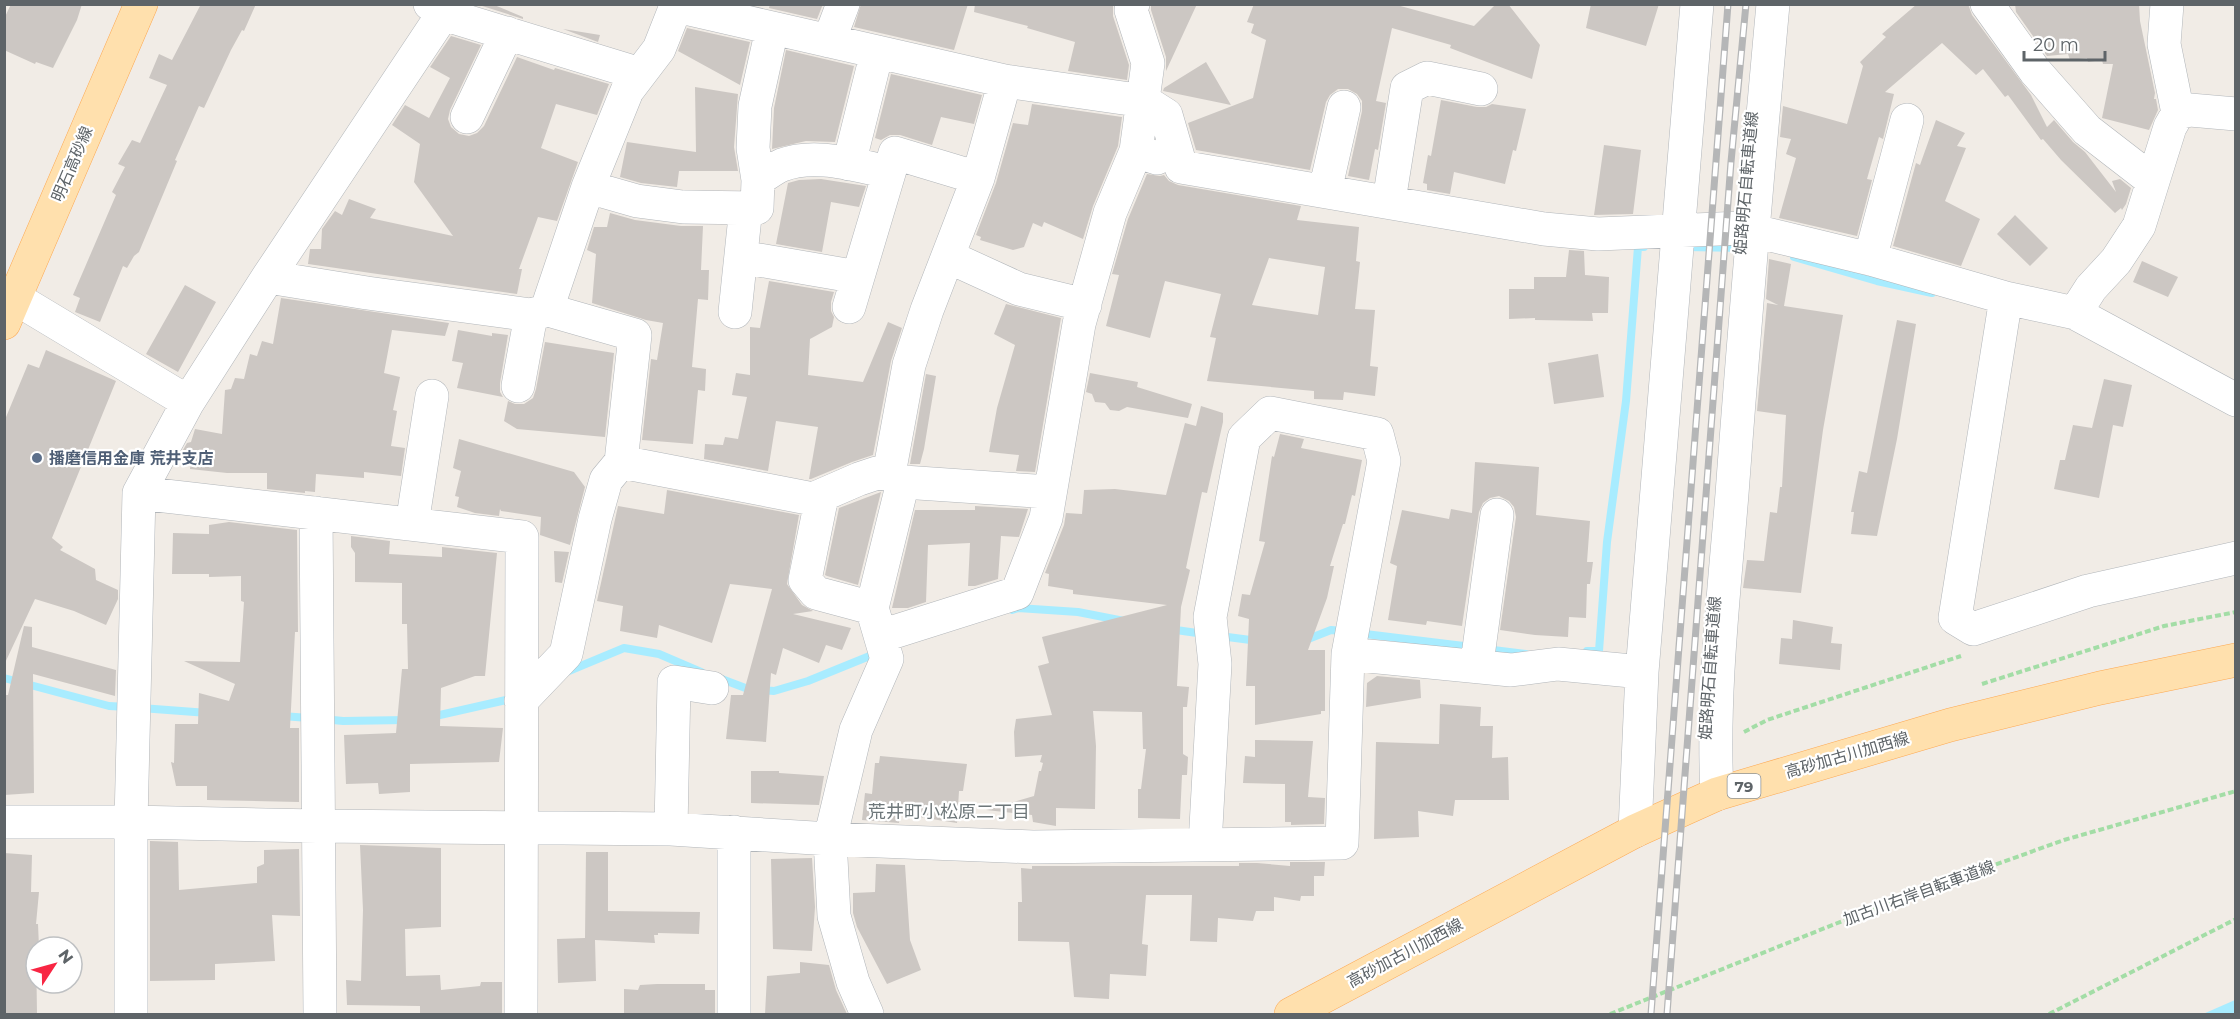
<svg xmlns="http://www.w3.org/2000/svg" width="2240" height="1019" viewBox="0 0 2240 1019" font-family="Montserrat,'Noto Sans JP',sans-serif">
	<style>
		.water { fill: #a8ecff }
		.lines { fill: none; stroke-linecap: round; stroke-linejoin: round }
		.stream { stroke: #a8ecff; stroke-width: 8 }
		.building { fill: #ccc7c3; fill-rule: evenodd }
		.minor-casing { stroke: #b2b6ba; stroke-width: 34 }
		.major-casing { stroke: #fda953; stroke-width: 34 }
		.path { stroke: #a3dda6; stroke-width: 4; stroke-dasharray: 6 3; stroke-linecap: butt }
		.minor { stroke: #fff; stroke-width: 33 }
		.major { stroke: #ffe0ad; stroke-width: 33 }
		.rail-casing { stroke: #b5b6b7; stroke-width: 7 }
		.rail { stroke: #fff; stroke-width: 4.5; stroke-dasharray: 14; stroke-linecap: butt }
		.service-dot { fill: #5c6f8a; stroke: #fff; stroke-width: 2 }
		.labels { text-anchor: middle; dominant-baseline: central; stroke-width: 4.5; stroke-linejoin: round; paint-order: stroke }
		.shield { fill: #fff; stroke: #8e9295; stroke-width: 1.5 }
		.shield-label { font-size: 15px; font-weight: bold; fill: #5e6468 }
		.street-label { font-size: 16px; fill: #5e6468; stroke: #fff }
		.service-label { font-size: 16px; font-weight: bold; fill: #4e5e75; stroke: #fff; text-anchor: start }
		.neighbourhood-label { font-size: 18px; fill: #6e777a; stroke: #fff }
	</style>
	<rect width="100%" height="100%" fill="#f1ece6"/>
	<path class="water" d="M2235,1000v14h-32z"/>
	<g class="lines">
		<path class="stream" d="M1684,247l62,1
			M1794,257l83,24 55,12
			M1012,610l6,-2 60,4 46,9
			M1169,629l35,5
			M1357,633l115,14
			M1220,636l38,5
			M1303,641l28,-11 13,1
			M1485,649l41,5
			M1587,651h12l8,-109 19,-141 12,-154h6
			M564,673l60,-25 35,6 42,18
			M4,678l105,28 19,1
			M719,678l29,11 26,2 34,-10 69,-28
			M141,708l67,5
			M281,716l29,2
			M431,717l75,-17 8,-4
			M323,719l20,2 63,-1"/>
	</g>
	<path class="building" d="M11,4h71l-5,16 -24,48 -17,-6 -1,2 -31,-14v-31z
		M201,4h55l-12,27 -2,-1 -11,20 -27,58 -5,-2 -24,54 2,1 -38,91 -5,4 -7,12 -4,-2 -23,56 -25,-10 5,-14 -7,-3 43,-100 -4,-3 13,-25 -7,-3 14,-24 8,3 27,-58 -18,-7 10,-24 13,6z
		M476,4h16l31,13v2z
		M770,4h53l-6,15 -48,-11z
		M861,4h107l-14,46 -100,-23z
		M975,4h138v12l16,49 -2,15 -59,-9 7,-29 -48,-14 1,-2 -54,-14z
		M1151,4h46l-31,67v-14l-15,-47z
		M1254,4h139l81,22 22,-22h12l32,41 -8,34 -82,-31 1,-3 -59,-17 -16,73 10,2 -8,47 -3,-1 -6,31 -21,-4 14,-65v-10l-5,-7 -9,-5h-10l-8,6 -4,7 -16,68 -114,-20 -8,-27 65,-25 13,-58 -15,-7 3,-9 -7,-2z
		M1591,4h68l-13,42 -60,-18z
		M1917,4h51l4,11 59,80 16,32 7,-7 19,22 12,10 31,40 -4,-11 8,-2 11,9 -5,16 -4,6 -1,-2 -6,5 -54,-53 -18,-21 -2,1 -33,-45 -3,2 -22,-28 -7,6 -34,-32 -57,49 9,2 -11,45 -4,-2 -12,42 5,1 -15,56 -78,-18 17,-60 -10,-4 5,-15 -11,-2 3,-31 64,18 16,-58 -3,-4 26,-25 -4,-3z
		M2015,4h124l1,17 15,72 -1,6h2l2,11 -9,20 -47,-12 11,-54h-10l-1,-4 -14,2 -1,-4 -17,2 -2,-6 -21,2 -31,-44z
		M687,28l63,14 -10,43 -62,-34z
		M563,29l37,6 -2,7z
		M451,36l30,9 -31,65 -2,9 3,8 8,7 10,2 8,-3 7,-7 33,-69 37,13 1,-2 54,16 -12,31 -41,-11 -15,44 37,14 -21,59 -19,-4 -19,52h3l-5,25 -209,-30 2,-15h11l1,-20 13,-18 7,4 7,-16 27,10 -6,9 83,18 -39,-54 6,-38 -28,-19 13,-20 24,13 21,-40 -20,-11z
		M786,50l68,16 -19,76 -29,-1 -34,8 2,-41z
		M1206,62l25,43 -68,-14 1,-3z
		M891,74l91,21 -8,29 -33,-7 -9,28 -32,-10h-10l-9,5 -6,-2z
		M695,87l43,7 -4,53 4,24h-59l-2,16 -36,-4 -21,-6 7,-35 69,10z
		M1441,100l36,7h9l6,-3 34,5 -10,42 -3,-1 -8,34 -51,-12 -4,22 -23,-4v-6l-4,-1 5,-28 3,1z
		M1032,104l90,13 -4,29 -25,60 -10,33 -39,-17 -2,5 -9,-4 -9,24 -11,3 -33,-10 1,-3 -5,-2 20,-52 17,-60 15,2z
		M1936,120l29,13 -8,13 9,2 -21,53 35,18 -19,47 -68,-20 23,-83 4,2z
		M1604,145l37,5 -8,64 -39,1z
		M1147,174l13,2 4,-1 5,6 9,4 123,21 -4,14 62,7 -3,34 4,1 -5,47 20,1 -5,56 8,1 -3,29 -31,-4 -1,8 -29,-1v-8l-107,-10 9,-43 -6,-1 11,-43 -56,-13 -15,57 -44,-12 13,-51 -7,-1 16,-55zM1269,258l56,9 -7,48 -66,-10z
		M821,179l45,7 -7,21 -28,-5 -9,50 -46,-8 12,-61 11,-3z
		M610,213l25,7 46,6h22l-2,44h8l-1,30 -10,-1 -6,68 14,2 -1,22 -7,-1 -5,54 -51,-4 9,-81 6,1 6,-37 -17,-3 -54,-17 4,-49 -9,-4 7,-23h13z
		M2015,215l33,33 -18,18 -33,-32z
		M1569,250l15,1 1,24 24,2 -1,36h-16l1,8 -58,-1v-2l-26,1v-30h25v-12h32z
		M1769,259l22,5 -7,42 59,9 -20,115 -22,163 -58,-5 4,-28 17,1 6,-49 7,1 3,-26h2l4,-72 -29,-4 10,-108 11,2 -12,-6z
		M2142,261l36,16 -10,20 -35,-15z
		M769,281l65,11 -3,10v9l3,6 -2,10 -22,12 -2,36 55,7 25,-60 14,6 -11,33 -18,94 -21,7 -41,17h-2l9,-52 -42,-6 -8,50 -64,-12 1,-15 18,1 2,-8 13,2 9,-42 -15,-2 4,-22 14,2v-48l10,1z
		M185,285l31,17 -38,70 -32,-18z
		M281,298l168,25 -4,13 -53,-6 -8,43 16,4 -7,33 4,1 -6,35 14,2 -4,28 -37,-4v6l-48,-4 -1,18 -10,-1v2l-38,-4v-16h-40l-37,-4 1,-10 -8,-9 4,-7 4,-1 4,-13 27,5 3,-44 6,-1 4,-11 9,1 6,-25 7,2 5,-15 11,3z
		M1006,304l55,14 -26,154 -19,-1 3,-16 -30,-3 8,-44 18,-63 -21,-11z
		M1897,320l19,4 -19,115 -20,97 -26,-2 3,-22h-3l8,-41 8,2z
		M458,330l34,6v-3l16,2 -8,48v9l3,5 -46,-9 6,-25 -11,-2z
		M545,342l69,11 -9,84 -88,-8 -13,-8 4,-20 7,3h9l9,-6 3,-9z
		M46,350l70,31 -64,157 11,9 -3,3 35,19 1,11 22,10v9l-12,26 -32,-14 -39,-12 -31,66v-243l24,-58 11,4z
		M1598,354l6,43 -50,7 -6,-41z
		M1090,373l48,9 -1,5 55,17 -4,14 -61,-11 -8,4 -9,-1 -5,-7 -10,-1 -3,-8 -6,-2z
		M926,374l10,2 -12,73 -4,15h-10z
		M2104,379l28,6 -9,42 -10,-2 -14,73 -45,-9 6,-29h5l8,-35 19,3z
		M1201,406l22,7v9l-16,71 -5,-1 -16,76 4,2 -9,37 -4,79 12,1 -2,20h-4v47l5,3 -1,18h-5l-2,44 -42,-1v-29h3l5,-40h-3l-1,-37 -49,-1 3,35 -1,63 -39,-1v18l-23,-4 -1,-7 -46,-5 48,-14 5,-25h2l2,-8 -3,-1 2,-7 -27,2 -1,-25 2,-13 36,-4 -14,-49 11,-3 -7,-26 125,-32 -94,-11v-4l-25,-4 1,-12 -4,-1 19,-48 2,-12 16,1 2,-24 31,-1 51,6 19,-72 11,3z
		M1280,434l24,5 -3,9 61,12 -7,36 -3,-1 -7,29h-2l-13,42h4l-7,32 -19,52h17v61h-4v3l-66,11v-39h-9l3,-67 -11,-3 4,-22 8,1 15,-53 -6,-1 13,-85 2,1z
		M459,439l115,33 11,15 -15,58 -30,-10 1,-18 -40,-6 -1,-2 -1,7 -24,-3 -18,-6 2,-10 -4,-1 6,-25 -8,-3z
		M1475,462l64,5 -3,48 54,6 -3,41h6l-3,22h-3l-1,34 -17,-1 -1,20 -33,-2 -35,-5 16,-113 -2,-10 -5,-6 -10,-5 -9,2 -7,5 -4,9 -17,114 -35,-5 -1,4 -38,-5 9,-54 -7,-3 12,-53 47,9 2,-10 21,4z
		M667,490l132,25 -12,69 15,21 11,6 -20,3 58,14 -9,22 -16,-5 -7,18 -36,-15 -7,27 -5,-2 -5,69 -40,-3 5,-44h12l29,-106 -42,-5 -18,59 -53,-18 -2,13 -37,-7 3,-25 -26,-5 21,-95 46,8z
		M881,492l-23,93 -31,-9 -2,-1 14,-67z
		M975,506l53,3 -9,28 -18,-1 -3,43 -23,7h-7l2,-43 -42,2 -2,57 -18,6h-16l23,-98h60z
		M229,522l68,8 1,102h-3l-5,96h9v74l-92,-2v-14h-31l-5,-24 3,1 1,-39h23l1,-31 30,8 6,-17 -51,-23 56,1 4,-60 -3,-1v-25l-32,1v-3h-37l1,-41 36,1v-9z
		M351,536l39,5 -1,13 53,3v-10l55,6 -12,123h-10l-34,12 -1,38 63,2 -4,34 -89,2v28l-31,2 -1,-11 -32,1 -2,-49 52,-2 6,-64h6l-1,-45h-5v-41l-47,-1v-29l-4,-6z
		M554,551l15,1 -7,31 -7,-1z
		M1793,620l40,7 -2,16 11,1 -2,26 -61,-6 2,-26 11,1z
		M24,626l8,1v20l84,23 -1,26 -82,-22 1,119 -30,2v-100h4z
		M1377,676l43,4 1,18 -55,9 1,-24z
		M1440,704l41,3 -1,19h13l-1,32 16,-1 1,43h-54l-2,16 -35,-5 1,26 -45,2 2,-97 63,2z
		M1255,740l58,1 -5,56 17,1 -1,26 -33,1v-3h-6v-38l-42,-1 2,-27 10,1z
		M880,756l87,8 -4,27h-4l-2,32 -57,-9 -1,9 -37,-3 3,-27 7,1 3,-31h4z
		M751,771h28v2l45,3 -5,29 -68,-2z
		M150,841l28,1 1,48 78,-7v-16l7,-3v-14l35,-1 1,67 -28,-1 3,46 -60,3v16l-65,1z
		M360,845l81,3v79l-36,2 1,47 34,-1 1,15 39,-4 1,-4h21v32h-82v-8l-73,-1 -1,-25 15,1 2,-71z
		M586,852h22v59l92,1 -1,22 -41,-1v2h-4l1,8 -60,-3 1,41 -38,2 -1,-44 28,-1z
		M4,853l28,2 -1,37h8l-3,32h2l1,23h-3l1,67h-33z
		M812,858l3,49 -3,44 -39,-2 -2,-90z
		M1290,862h35l-1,14h-10v20h-13l-1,5 -26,-4v14h-18l-3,10 -35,-3 -1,24 -27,-1 2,-46h-46l-4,49 6,1 -2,31 -36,-2 -1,25 -35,-2 -5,-55 -51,-1v-39h4l-1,-34 11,1v-3h207v-3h18l33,3z
		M876,864l29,1 5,75 11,30 -34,14 -30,-57 -4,-14v-20l22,-1z
		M800,962l29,3 7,25 11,24h-82l2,-38 33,-3z
		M657,984h48v6h10v24h-91v-25l14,1 2,-5z"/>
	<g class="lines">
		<defs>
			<path id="minor" d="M430,4l13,10 197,60
				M1133,4l-2,6 17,53 -12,88 21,7
				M1987,4l48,67 52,59 66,51
				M2167,4l-3,40 14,69
				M829,41l14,-37
				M467,117l40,-84
				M849,164l28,-112
				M758,180c7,-5 15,-11 24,-15 34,-13 74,1 107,7
				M588,187l49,14 46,6 74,1 1,-28 -5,-32 2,-42 17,-77
				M1325,191l19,-84
				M1389,201l18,-113 20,-10 54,11
				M741,257l117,20
				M949,257l70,32 66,16
				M1870,259l37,-139
				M268,277l99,16 164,22 17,-5
				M15,298l173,104
				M2006,298l-51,320 18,11 115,-38 148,-33
				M849,307l46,-154 83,25
				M735,312l11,-105
				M2075,313l16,-25 25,-27 23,-35 31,-99 8,-14 12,-3 46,4
				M518,386l13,-71
				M621,462l192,37 46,-20 18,-6 12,1
				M903,482l147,10
				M139,493l49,-91 80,-125 175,-263
				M822,496l-17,84 11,13 56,15
				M316,513l4,501
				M412,524l20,-128
				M881,636l136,-43 29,-75 33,-194 31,-111 26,-62
				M1348,654l163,16 47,-6 84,8
				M1475,666l3,-10 19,-141
				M521,701l45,-47 29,-135 11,-39 15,-18 14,-127 -87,-25 2,-10 38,-113 39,-96 32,-42 17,-43 329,75 139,20 22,14 15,52 363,62 54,5 144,-6 128,31 136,39 69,15 161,87
				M1717,794c-5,-100 7,-201 15,-300 12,-163 26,-326 41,-490
				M4,822h127l186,4 354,3 159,10 203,8 309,-4 6,-189 36,-193 -7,-27 -107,-21 -26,25 -34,179 5,47 -10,181
				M671,829l3,-147 38,6
				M1635,831l7,-159 55,-668
				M131,1014v-192l8,-329 383,44 -1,477
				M734,1014v-182
				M867,1014l-14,-32 -19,-66 -4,-77 26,-109 31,-71 -15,-51 31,-126 -14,-8 20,-109 18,-55 51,-132 27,-97"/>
			<path id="major" d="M4,323l137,-319
				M1291,1014l344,-183 82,-37 233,-69 150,-37 136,-28"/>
		</defs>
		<use href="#minor" class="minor-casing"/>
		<use href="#major" class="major-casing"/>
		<path class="path" d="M1982,684l182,-58 72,-14
			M1744,732l23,-12 194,-64
			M1610,1014l270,-108 184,-66 172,-49
			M2049,1014l187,-95"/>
		<use href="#minor" class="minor"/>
		<use href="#major" class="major"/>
		<defs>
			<path id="rail" d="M1651,1014l77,-1010
				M1667,1014l64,-852 15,-158"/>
		</defs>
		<use href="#rail" class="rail-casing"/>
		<use href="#rail" class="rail"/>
	</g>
	<circle class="service-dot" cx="37" cy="458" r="6"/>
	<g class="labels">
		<rect class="shield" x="1727.5" y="774" width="33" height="24" rx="4.5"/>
		<g class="shield-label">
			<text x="1744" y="786">79</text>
		</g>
		<g class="street-label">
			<text transform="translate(72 164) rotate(-67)">明石高砂線</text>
			<text transform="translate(1746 183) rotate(-85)">姫路明石自転車道線</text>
			<text transform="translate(1710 668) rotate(-86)">姫路明石自転車道線</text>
			<text transform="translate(1847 755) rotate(-16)">高砂加古川加西線</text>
			<text transform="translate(1919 893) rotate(-20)">加古川右岸自転車道線</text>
			<text transform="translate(1405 953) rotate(-28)">高砂加古川加西線</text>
		</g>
		<g class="service-label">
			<text x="49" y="458">播磨信用金庫 荒井支店</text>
		</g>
		<g class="neighbourhood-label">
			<text x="949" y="812">荒井町小松原二丁目</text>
		</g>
	</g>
	<rect width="2240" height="1019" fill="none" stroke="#5e6468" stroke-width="12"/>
	<g transform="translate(54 965) rotate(54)"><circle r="28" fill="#ffffff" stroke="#bfc1c3" stroke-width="1.5"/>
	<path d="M0-4.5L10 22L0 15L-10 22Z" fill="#f82643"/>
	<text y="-9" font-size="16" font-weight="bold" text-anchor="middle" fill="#5e6468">N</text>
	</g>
	<path d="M2024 51v9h81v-9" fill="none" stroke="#5e6468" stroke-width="3"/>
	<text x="2033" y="51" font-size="18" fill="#5e6468" stroke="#ffffff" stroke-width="4.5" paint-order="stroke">20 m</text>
</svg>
